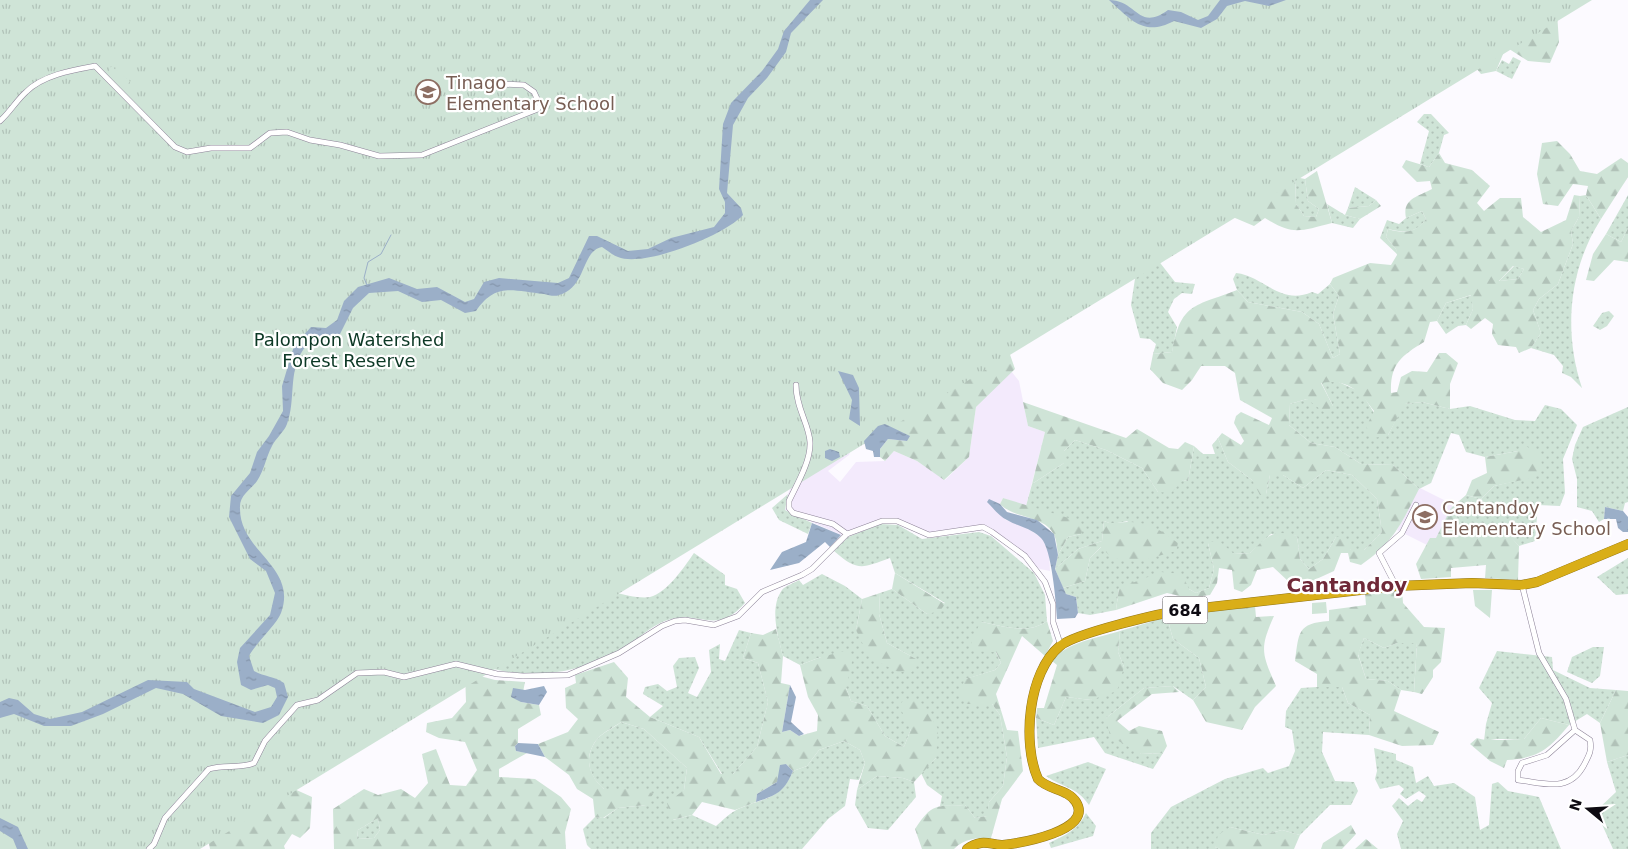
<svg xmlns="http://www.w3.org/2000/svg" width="1628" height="849" viewBox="0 0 1628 849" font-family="'DejaVu Sans',sans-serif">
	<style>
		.built { fill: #f3eafc }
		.grass { fill: url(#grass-dots) }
		.forest { fill: url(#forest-firs); fill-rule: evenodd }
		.park { fill: url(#park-tufts) }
		.garden { fill: #cfe4d7 }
		.water { fill: url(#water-ripples) }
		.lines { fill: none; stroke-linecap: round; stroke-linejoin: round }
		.stream { stroke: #9bafc8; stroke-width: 1 }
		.street-casing { stroke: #8c8297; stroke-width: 6 }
		.highway-casing { stroke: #927516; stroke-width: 10 }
		.street { stroke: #fff; stroke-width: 5 }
		.highway { stroke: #d9ae18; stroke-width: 9 }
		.labels { text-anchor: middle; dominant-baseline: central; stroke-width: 4.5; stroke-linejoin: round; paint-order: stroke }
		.shield { fill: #fff; stroke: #565459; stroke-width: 1 }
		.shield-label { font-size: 16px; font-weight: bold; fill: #0e0b12 }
		.education-label { font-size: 18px; fill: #785e54; stroke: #fff; text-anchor: start }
		.park-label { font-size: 18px; fill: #0c3825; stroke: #fff }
		.quarter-label { font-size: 20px; font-weight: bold; fill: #6f2938; stroke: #fff }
	</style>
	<defs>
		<pattern id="grass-dots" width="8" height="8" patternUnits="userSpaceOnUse" patternTransform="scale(1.25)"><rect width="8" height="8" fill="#cfe4d7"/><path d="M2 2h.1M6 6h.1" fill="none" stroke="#b1c2b8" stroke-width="1.8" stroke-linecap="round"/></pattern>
		<pattern id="forest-firs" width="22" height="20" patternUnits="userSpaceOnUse" patternTransform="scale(1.25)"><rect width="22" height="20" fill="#cfe4d7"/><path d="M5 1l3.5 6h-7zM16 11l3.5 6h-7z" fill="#b1c2b8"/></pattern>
		<pattern id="park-tufts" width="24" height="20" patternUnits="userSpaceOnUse" patternTransform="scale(1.25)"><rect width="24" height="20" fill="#cfe4d7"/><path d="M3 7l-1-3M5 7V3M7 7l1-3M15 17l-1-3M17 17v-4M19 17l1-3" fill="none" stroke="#b1c2b8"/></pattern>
		<pattern id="water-ripples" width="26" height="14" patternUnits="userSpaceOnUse" patternTransform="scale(1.25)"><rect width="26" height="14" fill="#9bafc8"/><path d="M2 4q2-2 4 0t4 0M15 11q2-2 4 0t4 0" fill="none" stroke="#8495ab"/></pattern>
	</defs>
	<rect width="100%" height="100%" fill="#fcfaff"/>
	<path class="built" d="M1011,371l8,10 9,45 17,6 -19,74 -23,-8 -3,6 -11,-4 17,20 16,5 20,13 7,15 1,18 -10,-2 -57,-43 -54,7 -31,-14 -16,-1 -41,17 -56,-25 3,-16 17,-39 55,-29 -11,29 -21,16 12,11 16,-20 29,-1 9,-10 23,10 28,19 24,-23 7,-50z
		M1418,487l36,18 -21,43 -36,-18z"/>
	<path class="grass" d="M1513,57l8,4 -9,18 -16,-8 6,-11 7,4z
		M1424,114h7l18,19 -5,2 -5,18 -10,14 -9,-3 9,-33 -12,-9z
		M1295,177l10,2 3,22 11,8 -3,8 -12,-1 -8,-12z
		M1355,187l21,13 -7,6 -21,2z
		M1586,195l15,24c-32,50 -38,112 -19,169l-11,-11 -9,-4 1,-7 -9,-11 -23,-7 10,-15 -8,-23 6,-11 19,-15 15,-40 -2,-13 8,-14 1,-21z
		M1628,195v33l-7,14 -15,-8z
		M1327,204l18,11 15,4 -7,9 -21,-5z
		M1422,211l4,8c-10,15 -22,14 -38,10l-2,8 10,12 2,6 -18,-17 7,-18 12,4 7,-6z
		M1154,255l21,27 20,2 -3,10 -10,-1 -8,6 -6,13 9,15 -5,25 -19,2 3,-10 -6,-5 -10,-1 -9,-33 7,-46z
		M1514,266l10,3 -6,10 -19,2z
		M1236,273c28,3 44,33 76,19l6,2 12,-10 9,12 -6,18 7,40 -7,4 -14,-34 -17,-12 -54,-10 -11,-12 -4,-11z
		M1472,295l1,14 -7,16 -8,1 -12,8 -9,-13 9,-18z
		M1609,311l5,5 -7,10 -7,4 -7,-4 9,-13z
		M1334,380l27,12 27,43 16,-31 18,-2 28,7 20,-3 45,14 20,1 10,-16 16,4 16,16 -14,34 2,34 -5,13 -22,-1 -3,36 -16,5 -17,-18 -25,10 -13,-10 -13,-20 15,-13 15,4 13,-13 38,-9 -14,-26 -33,6 -19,-5 -7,-17 -8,-2 -20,50 -12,6 -26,-24 -32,-1 -26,-17 -24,-4 -22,-18 1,-21 17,-5 26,7 -12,-24z
		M1628,407v95l-3,1 -2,8 -18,-4 -1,12 -5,3 -7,-11 -15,-4v-28l-5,-20 3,-14 8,-18z
		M1218,438l10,24 24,18 14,14 4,-19h13l20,13 23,-18 26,5 25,24 5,33 -18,18h-13l-15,-13 -13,22 -14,10 -9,-10 -3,-23 -26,-2 -21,19 -16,1 -26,-11 6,26 -5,19 -13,5 -7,-4 -70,-1 -3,22 -26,5 -12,-2 -2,-16 -10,-3 -3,-6 22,-7 5,-23 38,-37 -16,3 -8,-3 -2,20 -24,8 -23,20 3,-14 10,-18 13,-3 -55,-28 6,-22 32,-21v-12l11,-11 31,10 36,18 16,24 25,-12 5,1 6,-35 9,8h12l-3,-9z
		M788,494l-3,16 27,13 -4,11 -29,-14 -7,-12z
		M881,524l17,1 24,14 57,-7 12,4 43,37 11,22 2,26c-19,14 -44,5 -66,1l20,41 -6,7 -29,9 -1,25h27l8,11 7,42 -4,29 -14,16 -1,14 -13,2 -10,-13 -25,1 2,-10 -15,-11 -6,-12 15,-15 -25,-29 -7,18 -19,-11 -18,-30 -16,-5 -5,-13 -25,-31 -21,8 -17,-9c-5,-19 -14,-48 -1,-66 3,-4 12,-7 17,-10l4,5 19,-11 23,12 17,13 -6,31 60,29 -29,-16 -8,-29 1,-21 12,-4 35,25 18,-11 -50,-30 -5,-15c-28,10 -32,14 -56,-7l14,-14z
		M694,553l31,22v10l12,4 8,14c-29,33 -44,7 -77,17 -18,5 -34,24 -51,33 -38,19 -85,28 -126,15l90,-86c17,5 52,18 69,15 17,-4 35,-31 44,-44z
		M1628,558v36l-12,1 -19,-18z
		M1167,617l6,22 26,19 7,29 -13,13 -20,-14 -29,2 -38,30 35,36 22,-1 -10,16 -48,-16 -11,-16 -56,11 -2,-30 18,7 12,-28 25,3 33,-33 -6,-15 2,-21z
		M739,630l12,3 -8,25 15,5 10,39 -11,45 -24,27h-11l-23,-37 -49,-20 13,-11 -20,-12 2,-7 13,-3 9,7 10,-4 -4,-21 6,-8 16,-1 4,11 -11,25 9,4 14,-25 -2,-22 11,-6 -1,15 6,2z
		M1364,638l20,10 13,-5h20l-3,49 -13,-2 -13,-9 -22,-2 -8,-25z
		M1593,647h11l-4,29 -8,7 -25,-11 5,-15z
		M1497,651l55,6 1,13 37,18 26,2 -16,33 -13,-9 -18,11 -28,-7 -17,21h-27l-13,2 2,-17 6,-21 -13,-15z
		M1317,687h25l6,16 22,12 -1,20 -46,-3 -1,20 13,29 19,1 4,9 -7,14h-21l-30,30 -18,-5 -18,5 -34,-8 -15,20 5,2h-69v-16l20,-26 54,-28 38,-11 5,5 21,-7 6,-15 -3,-21 -7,-3 1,-16 15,-23z
		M621,722l23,7 43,39 -3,22 -11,30 19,-5 24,11c7,-6 14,-13 22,-17 25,-11 43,-9 55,-38l14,-5 12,-16 25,-9 16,9 5,13 -6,17 -9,-1 -5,27 -17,13 -26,30h-211l-4,-4 -4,-16 12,-12 9,1 14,-10 28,-3 -2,-16h-40c-16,-13 -21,-33 -6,-51 6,-6 17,-11 23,-16z
		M1374,748l22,6v6l17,7 3,16 12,-7 6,10 20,-3 21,14 5,33 9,-5 3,-41 6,-2 10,9 31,6 22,52h-160l-4,-15 6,-13 -11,-15 7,-8 9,8 9,-7 5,3 4,-6 -7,-5 -13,8 -6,-5 4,-5 -5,-4 -19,4 -5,-10 2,-8z
		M1628,755v94h-15l-17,-38 20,-19 -9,-30z
		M1088,762l18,7 -17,36c-13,-19 -26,-17 -43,-29z
		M877,776l26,2 11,4 2,15 -28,33 -20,-2 -13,-23 2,-15z
		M1086,813l10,13 -3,10 -42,12 -2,-5c15,-7 30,-14 37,-30z
		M378,818l2,12 -6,8 -17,1 1,-9z"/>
	<path class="forest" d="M1476,0l81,13 2,29 -9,21 -22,-2 -22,-14 -10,24 -15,3 -5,-6z
		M1557,141l13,13 10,17 17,3 24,-16 7,5v14l-27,42 -15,-24 2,-9 -15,-2 -15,22 -15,-2 -6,-30 5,-31z
		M1439,153l6,10 27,7 18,16 -13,17 7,8 16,-13h21l2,19 18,15 25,-12 8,-25 6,1 -1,21 -8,14 2,13 -15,40 -19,15 -6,11 8,23 -10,15 -12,5 -3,-6 -18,-2 -6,-11 1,-10 -8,-6 -14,11 -5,-4 7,-16 -2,-14 -25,8 -9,18 -7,1 -6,20c-23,14 -34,22 -33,51l6,-1 4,-15 11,-6 15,1 12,-19h7l12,10 -8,21v25l-28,-7 -17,2 -17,31 -14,3 -8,-11 8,-16c-14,-20 -27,-33 -53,-28l12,23 -8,7 -18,-14 -17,5 -1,21 22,18 24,4 26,17 32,1 26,24c-18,35 -25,53 -58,76l-11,-3 -2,-9h-7l-7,18 -22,10h-24l-15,-14 -16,3 -6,15 -9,7 -8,-3 -2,-19 -13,-2 -2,15 -7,12 -22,3 -21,-5 -51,17 3,-22 42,-16 21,2 7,15 7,4 13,-5 5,-19 -6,-26 10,-3 16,14 16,-1c17,-16 22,-25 47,-17l3,23 9,10 14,-10 13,-22h8l7,13h13l18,-18 -5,-33 -25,-24 -26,-5 -23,18 -20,-13h-13l-4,19 -6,1 -8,-15 -24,-18 -10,-24 4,-5 19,12 3,-4 -10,-18 2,-7 5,-4 28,13 3,-7 -32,-18 -5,-27 -10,-7h-24l-9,14 -10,10 -19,-7 -13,-14 3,-15 19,-2c9,-50 22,-45 65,-62l11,12 54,10 17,12 14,34 7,-4 -7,-40 6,-18 -9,-12 3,-6 37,-15 21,2 6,-10 -1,-6 -10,-12 2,-8c16,5 28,4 38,-10l-4,-8 -16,7c-4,-19 11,-21 26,-29l-2,-8 -13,1 -15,-15 4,-7 23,7zM1513,266l11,3 -6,10 -19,2z
		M1317,171l15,52c-32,8 -39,13 -67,-5l-11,8 -26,-11 67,-38 1,27 8,12 12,1 3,-8 -11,-8 -3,-22z
		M1376,200l5,6 -21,13 -15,-4 3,-7 21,-2z
		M1628,228v34l-14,-2 -20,21 -8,-1 7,-26 13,-20 15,8z
		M1006,343l9,26 -39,38 -7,50 -25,23 -27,-19 -23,-10 -9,10 -5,-4v-8l8,-10 19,2 -22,-17z
		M1023,402l103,36 11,-9 32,19 9,1 7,-7 9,4 -6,35 -5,-1 -12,13 -13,-1 -16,-24 -36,-18 -31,-10 -11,11v12l-32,21 13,-52 -17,-6z
		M1526,446l14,9 2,11 -10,12 -38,8 -13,13 -15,-4 6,-15 15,-7 -2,-16 33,-6z
		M1003,498l72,22 8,9 -2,5 -13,3 -10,18c-1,-6 -1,-14 -4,-20 -9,-20 -40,-16 -54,-31z
		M1451,508l13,20 13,10 25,-11 17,19 -1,34 -33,-2 1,-13 -35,3v9l-30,2 -5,-15 14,-26h6z
		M1104,521c9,4 14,1 23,1 21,-1 35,9 51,21l-2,8 -39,11 -25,-4 -11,-11 -11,11 -5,23 -22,7 -8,-19 23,-20 24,-8z
		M895,573l50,31 -5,7 -13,3 -35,-25z
		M1402,589l1,14 21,24 21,1 -4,34 -8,8v7l-11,17 -8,-2 3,-49h-20l-13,5 -20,-10 -6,17 8,24 22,2 13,9 -7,21 45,21 -6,13 -31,1 -33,-11 1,-20 -22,-12 -6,-16h-25v-13l-22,-13c4,-28 2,-38 34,-40v-11l37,-5 -1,-12z
		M880,593l-1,21 8,29 29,16 -4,13h-14l-29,-15 -13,-27 6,-31z
		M1255,606l1,11 18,-1c-15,33 -12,38 2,70l-21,21 -13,23 -36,-8 -13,-22 13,-13 -7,-29 -26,-19 -6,-22 22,-5z
		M1047,621l6,20 -8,15 -23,-20 -26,58 11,36 11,1 5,40 -21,28 -11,39c-15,0 -26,0 -37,11h-32l-7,-20c17,-26 21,-23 50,-24l10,13 12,-2 2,-14 14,-16 4,-29 -7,-42 -8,-11h-27l-5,-12 5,-13 30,-9 6,-7 -5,-11 -23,-1 -2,-11 10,-18c22,4 47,13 66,-1z
		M776,629l7,27 -2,27 9,2 -8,47 8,-2 9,6 18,-5 1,-16 -10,-18 -8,-32 21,-8 24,-6 8,6 -7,31 5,13 16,5 18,30 19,11 7,-18 -12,-23 6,-8 18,6 15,25 -2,29 -22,24 -11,-4 -26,-2 -20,14 8,-27 -5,-13 -16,-9 -25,9 -12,16 -14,5 -7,-7 -9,18 -20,12 -1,8 -21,8 -33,-8 -10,13 -20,5 -5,-17 17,-13 3,-22 -43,-39 -23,-7c-7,5 -17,10 -23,16 -15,18 -10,37 6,51h40l9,5 -7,11 -28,3 -15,10 -8,-1 -2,-18 -16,-10 -8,-14 -24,-18 -7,-13 30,-12 10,-13 -12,-11 -1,-20 11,-5 -1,-8 39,-13 14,16 -2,19 24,20 49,20 22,37h12l24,-27 11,-45 -10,-39 -15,-5 8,-25 12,2z
		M1120,631l-2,21 6,15 -7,24 -26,9 -25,-3 -12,28 -18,-7 1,-10h7l13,-43 -5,-4c14,-19 46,-23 68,-30z
		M465,672l30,8 30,2 -4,20 18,3 2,10 -23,14v14l-3,3 1,5 11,2 -28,16v8l36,2 26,18 10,12 -6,23 1,17h-232l-1,-40 31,-20 14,6 23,-6 14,9 13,-15 -6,-29 14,-5 14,36 16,1 11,-16 -12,-28 -26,-4 -13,-6 1,-9 25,-5 14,-16zM378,818l2,12 -6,8 -17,1 1,-9z
		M1173,686l6,6 -27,2 -35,27 12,10 10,-5 23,5 5,15 -4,7 -22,1 -31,-18 -4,-18 38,-30z
		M1616,690l12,1v64l-21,7 -7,-39z
		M1541,718l28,7c-20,24 -30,33 -62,35l-3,8 -14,-7 -20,-17 7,-6c10,4 35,1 47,1z
		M292,788l20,9 -2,31 -10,10 -8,-4 -8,12 1,3h-75l-2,-10z
		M1351,825l5,9 -14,15h-21l2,-6z
		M1230,827l34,8 18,-5 18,5 -6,14h-74l-5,-2 3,-12z
		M1366,839l12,10h-23z"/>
	<path class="park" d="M0,0h1592l-1392,849h-200z"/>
	<path class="garden" d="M111,66l19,15 -6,10 -17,-17z
		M1473,590h19l-2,28 -15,-12z
		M1326,602l1,11 -15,1v-11z"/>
	<path class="water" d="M810,0h13l-32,33 -5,19 -19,26 -19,20 -15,27 -6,68 14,15 2,7c-18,20 -99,53 -125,42 -6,-2 -11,-7 -16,-10 -21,4 -15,40 -43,48 -4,2 -11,0 -15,-1 -32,-3 -48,-12 -68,17l-11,2 -24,-13 -19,2 -24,-11 -29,2 -16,15 -14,28c-14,5 -26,0 -36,14 -15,22 -7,50 -16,74 -3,8 -11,14 -15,22 -6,11 -8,25 -15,35 -7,10 -18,14 -17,28 0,43 58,58 41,104 -4,11 -25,30 -32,43l5,15c11,6 20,5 30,12l4,14 -9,18 -16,8 -42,-7 -38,-22 -27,-6 -53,26 -32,12h-27l-30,-12 -14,4v-16l9,-4 9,2 16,14 16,5 32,-7 66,-32 39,2 7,7 61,23 16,-5 6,-10 -2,-9 -7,-3 -17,5 -10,-5 -4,-23 3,-14 30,-33 5,-22 -9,-22 -16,-12 -21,-42 2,-21 19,-23 7,-21 12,-16 14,-25 -1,-25 12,-40 17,-19 15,1 11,-8 7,-19 14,-14 31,-9 28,11 20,-2 28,15 9,-3 10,-17 15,-4 59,5 11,-5 20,-42h8l31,15 20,-2 23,-11 43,-11 11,-14v-11l-6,-13 4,-65 8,-21 31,-32 16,-22 6,-18z
		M1109,0c28,0 29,32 59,10l13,2 17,8 10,-4 12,-16h66l-17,6 -24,-5 -18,5 -10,13 -16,9 -27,-7c-30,16 -43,-1 -65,-21z
		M838,371l15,4 6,13 1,38 -11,-7 3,-19z
		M885,424l25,12 -3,5 -19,-2 -8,10v8h-6l-1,-6 -7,-2 -2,-8 14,-15z
		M830,449l9,3 1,5 -8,4 -7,-3v-7z
		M989,499l11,5 7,8 30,8 17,14 4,21 -3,14 11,25 10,3 2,16 -3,5 -18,1c-1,-16 -5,-70 -16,-81 -12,-11 -22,-11 -34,-18 -7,-3 -14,-12 -20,-18z
		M1605,507l18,4 5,6v15h-5l-5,-4 -2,-9h-12z
		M812,523l29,12 -11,12 -5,-5 -26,21 -29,7 12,-18 24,-10z
		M790,685l6,12 -5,25 13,12 -5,2 -9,-6 -8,2z
		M544,686l3,6 -8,13 -18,-3 -10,-5 2,-9 12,2z
		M518,743l20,1 7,13 -29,-6 -1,-5z
		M786,764l7,7c-9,21 -16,24 -37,31l1,-8 20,-12 3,-17z
		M0,818l18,9 10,22h-11l-4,-10 -13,-8z"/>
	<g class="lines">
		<path class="stream" d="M367,285l-3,-7 4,-16 13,-8 10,-19"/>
		<defs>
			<path id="street" d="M0,121c10,-9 16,-20 26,-29 17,-17 47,-22 69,-26l80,81 12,5 24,-4h39l20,-15 17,-1 23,8 30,5 39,11 43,-1 116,-46 2,-4 -6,-13 -10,-7 -51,-2
				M796,385c0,23 13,39 14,57 1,19 -13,42 -21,59v7l4,5 40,11 14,10
				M1522,585l17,68 27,46 9,31 -28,25 -25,8 -4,8v9c27,3 51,13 66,-15 5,-10 8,-14 6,-25l-15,-10
				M1396,586l-17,-33 23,-20 14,-28
				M149,849l5,-5 11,-26 44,-49c15,-5 32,0 45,-6l11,-22 32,-36 21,-5 39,-27 27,-1 20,5 52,-13 41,10 26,2 45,-1 51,-22 43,-27 13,-5 10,-1 29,5 24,-9 24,-24 40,-17 10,-6 35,-35 35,-13h15l32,14 54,-8 9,5 33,24 20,26 8,22v18l8,24"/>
			<path id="highway" d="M967,849c4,-3 8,-5 14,-6 7,-1 15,2 22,2 17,-2 91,-14 73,-43 -8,-13 -28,-12 -38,-23 -16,-36 -10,-107 22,-133 16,-13 101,-33 124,-36l212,-24 76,-3 50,2 15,-3 91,-38"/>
		</defs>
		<use href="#street" class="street-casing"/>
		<use href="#highway" class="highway-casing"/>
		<use href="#street" class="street"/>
		<use href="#highway" class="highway"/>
	</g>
	<defs>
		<symbol id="school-ring" viewBox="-11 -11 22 22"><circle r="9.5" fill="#fff" stroke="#8d6e63" stroke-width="1.5"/><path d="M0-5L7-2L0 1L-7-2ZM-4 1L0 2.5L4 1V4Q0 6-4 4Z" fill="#8d6e63"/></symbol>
	</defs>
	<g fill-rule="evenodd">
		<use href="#school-ring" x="414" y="78" width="28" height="28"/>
		<use href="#school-ring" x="1411" y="503" width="28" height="28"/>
	</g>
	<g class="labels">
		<rect class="shield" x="1162.5" y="596.5" width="45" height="27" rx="4"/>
		<g class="shield-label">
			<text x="1185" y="610">684</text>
		</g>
		<g class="education-label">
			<text x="446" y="82">Tinago<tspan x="446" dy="21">Elementary School</tspan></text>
			<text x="1442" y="507">Cantandoy<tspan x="1442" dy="21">Elementary School</tspan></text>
		</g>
		<g class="park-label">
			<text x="349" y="339">Palompon Watershed<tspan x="349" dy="21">Forest Reserve</tspan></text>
		</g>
		<g class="quarter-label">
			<text x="1347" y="585">Cantandoy</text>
		</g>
	</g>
	<g transform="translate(1588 809) rotate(288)" stroke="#ffffff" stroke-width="4" paint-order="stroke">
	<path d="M0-4L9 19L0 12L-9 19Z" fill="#0e0b12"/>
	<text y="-8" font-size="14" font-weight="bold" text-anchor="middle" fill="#0e0b12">N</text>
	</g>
</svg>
